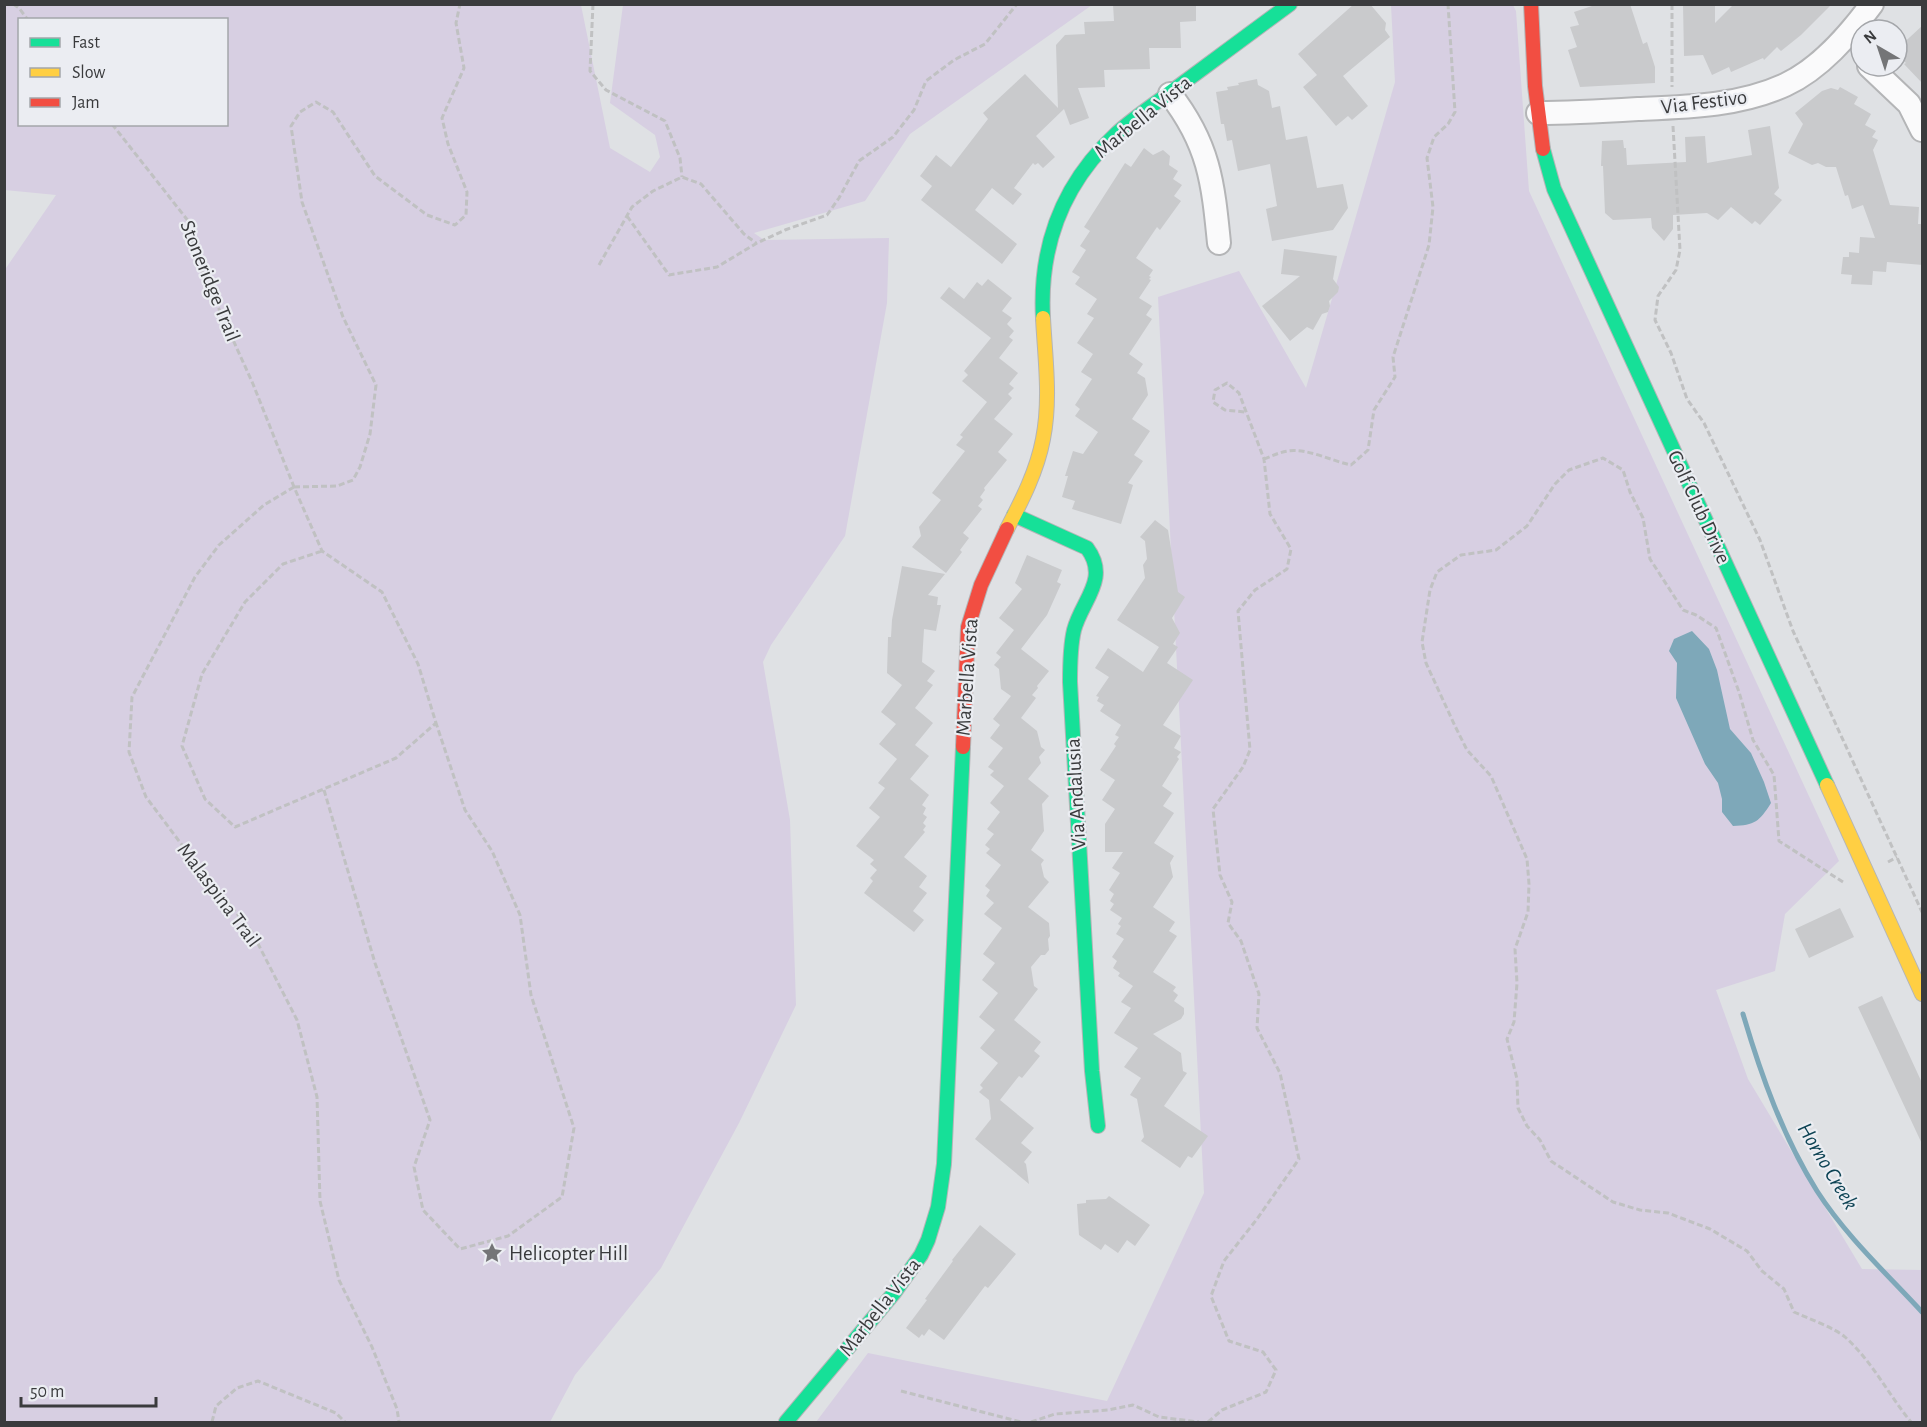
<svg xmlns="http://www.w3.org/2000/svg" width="1927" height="1427" viewBox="0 0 1927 1427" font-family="'Alegreya Sans',sans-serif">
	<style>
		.green { fill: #d7cfe2; fill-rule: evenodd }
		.water { fill: #7ea8b9 }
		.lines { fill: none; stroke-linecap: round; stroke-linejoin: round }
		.stream { stroke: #7ea8b9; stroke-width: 5 }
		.building { fill: #c9cacc }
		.street-casing { stroke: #b4b5b7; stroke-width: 26 }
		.fast-casing { stroke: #b4b5b7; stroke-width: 16 }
		.slow-casing { stroke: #b4b5b7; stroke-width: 16 }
		.jam-casing { stroke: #b4b5b7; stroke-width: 16 }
		.path { stroke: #c0c1c2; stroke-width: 3; stroke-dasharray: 6 3; stroke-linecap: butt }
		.street { stroke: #fafafb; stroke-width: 22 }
		.fast { stroke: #16e098; stroke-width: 14 }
		.slow { stroke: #ffcf43; stroke-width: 14 }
		.jam { stroke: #f24e42; stroke-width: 14 }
		.labels { text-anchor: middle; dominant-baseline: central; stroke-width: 4.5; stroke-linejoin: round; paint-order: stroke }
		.street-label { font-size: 21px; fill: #3a3b3d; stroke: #ebedf2 }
		.poi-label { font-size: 21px; fill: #3a3b3d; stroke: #ebedf2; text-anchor: start }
		.water-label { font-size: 22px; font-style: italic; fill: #0d4354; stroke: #ebedf2 }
	</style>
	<rect width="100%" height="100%" fill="#dfe1e4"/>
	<path class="green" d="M5,4l576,1 29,143 40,24 10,-15 -5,-22 -45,-32 13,-98h469l-182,129 -45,67 -111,32 10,7 125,-2 -2,65 -42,233 -74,109 -8,17 27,158 6,185 -57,118 -78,145 -86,107 -25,47h-545l-1,-1151 52,-76 -51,-5zM20,20h206v104h-206z
		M1391,5h122l3,6 13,180 310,670 -54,53 -10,57 -59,19 32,89 114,190 60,1v152h-1106l52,-69 239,48 97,-208 -46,-896 81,-26 67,117 89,-306z"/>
	<path class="water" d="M1692,631l17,18 8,21 13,59 21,24 13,29 7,21c-12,19 -16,22 -38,23l-11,-14v-13l-4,-16 -13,-19 -29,-66 1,-35 -8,-12 5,-12z"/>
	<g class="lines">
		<path class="stream" d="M1743,1014c18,61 40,123 74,177 29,45 69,82 105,121"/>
	</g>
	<path class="building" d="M1113,4h83v17l-16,1 1,26h-32l1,21 -46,1 1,17 -27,1 11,30 -19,7 -6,-16 -28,27 19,21 -12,11 -5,-5 -3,2 -2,-2 -19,25 8,6 -9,11 -21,-17 -17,22 42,34 -15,20 -81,-64 11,-14 -12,-10 16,-21 15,12 37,-48 -5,-6 42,-39 33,34 -2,-63 9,-10 20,-1 -1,-12 30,-1z
		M1354,4h16l16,19 -1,7 5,7 -47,39 25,30 -16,14 -4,-4 -12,10 -33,-39 14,-12 -19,-21z
		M1598,4h32l13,40 4,-2 8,25v16l-75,4 -12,-37 9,-3 -7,-20 9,-2 -5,-13z
		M1683,4h32v19l19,-19h98l-31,31 -20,16 -4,-4 -13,13 -1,-2 -32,14 -2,-5 -17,8 -9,-20 -19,1z
		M1923,25v59l-19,-20 2,-1 -9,-9v-5z
		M1257,79l1,6 11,6 3,17 8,-2 6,34 21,-4 10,52 26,-4 5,24 -15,22 -61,11 -6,-32 11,-3 -7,-42 -32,7 -6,-31 -5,1 -3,-17h-3l-5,-32 12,-2 -1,-3 12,-2 -1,-2z
		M1840,87l18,10 -4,7 17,10 -6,11 11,6 -4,6 6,3 -5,10 17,55 29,2 -1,17h5v41l-36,-3 -1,10 -13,-1 -1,14 -21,-1 1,-9 -11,-1 2,-17h6v-5l10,1 1,-16 15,1 -12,-33 -11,4 -4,-14 -3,1 -9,-29h-10l-8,-4 -6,2 -24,-12 15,-29 -8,-11 27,-22 9,-3 7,2z
		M1770,126l9,62 -5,6 8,6 -22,25 -5,-4 -3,3 -21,-17 -13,13 -11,-7 -34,2v14l-9,12 -12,-13 -1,-10 -38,2 -8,-7 -2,-47h-2l1,-25 21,-1 1,8h2l1,17 59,-3 -1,-25 20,-1 2,27 45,-8 -4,-25z
		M1144,148l9,7 10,-5 7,6 -1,9 9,6 -5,8 9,6 -8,11 7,5 -21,29 -3,-3 -21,31 17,12 -4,6 2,1 -2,2 2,1 -12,18 13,8 -6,9 6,4 -23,35 14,10 -6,9 8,5 3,17 -16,24 18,12 -16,24 9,6 -15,22 5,2 -12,39 -49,-15 3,-8 -13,-4 6,-21h-3l8,-25 10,3 15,-22 -23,-16 5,-7 -5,-4 17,-26 -11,-7 12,-18 -16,-11 17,-25 -7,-4 10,-15 -22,-15 5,-7 -8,-5 14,-22 -6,-4 10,-15 -6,-4 41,-64 6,4z
		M1284,249l53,7 -4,23 6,8 -1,5 -9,9 1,5 -2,6 -6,2 -9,16 -6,-3 -17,14 -28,-35 38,-30 -19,-2z
		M988,279l24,19 -10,13 10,7 -5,6 7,7 -5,6 4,3 -14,18 19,15 -9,11 5,4 -6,6 4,4 -18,21 19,15 -15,18 9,8 -23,28 1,2 -5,7 3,3 -5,6 4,3 -19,24 6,5 -9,12 2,2 -16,21 -34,-26 9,-11 -2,-9 22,-27 -9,-7 33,-42 -9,-6 7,-8 -3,-2 27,-33 -25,-21 6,-6 -4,-4 27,-33 -51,-40 9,-11 15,12 13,-17 5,4z
		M1155,520l13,10 10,62 7,5 -13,21 8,15 -7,11 5,3 -11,16 26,17 -30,45 18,11 -7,12 7,4 -4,5 2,2 -17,27 10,7 -9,13 11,7 -20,30 20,13 -4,7 3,14 -20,30 22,15 -6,9 8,5 -24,36 23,15 -3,4 5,4 -4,6 10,7v6l-3,5 -28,15 28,19 2,18 4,2 -23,33 44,30 -16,22 -4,-2 -8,12 -39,-27 3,-4 -7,-38 -7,-4 11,-17 -17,-11 14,-19 -24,-15 17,-25 -10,-6 12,-16 -15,-10 2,-3 -7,-5 4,-7 -5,-4 12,-18 -8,-5 5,-8 -3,-2 4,-6 -12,-8 4,-6 -4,-3 4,-7 -5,-4 11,-17 -8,-5 11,-16h-18v-28l10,-15 -13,-9 13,-20 -15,-10 16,-24 -2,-2 5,-7 -4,-2 6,-10 -21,-14 4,-6 -7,-4 2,-4 -3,-1 13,-19 -14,-9 13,-20 35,24 16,-25 -42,-27 28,-42 -2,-13 4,-6 -2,-18 -5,-4z
		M1027,555l35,15 -5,12 4,2 -14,31 -26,34 28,22 -12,15 1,2 -6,7 4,3 -15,20 16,13 4,16 4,3 -6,7 2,6 -13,16 21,17 -7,8 2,27 -13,19 13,10 -3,4 3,13 5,5 -21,25 21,16 1,13 -2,3 1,11 -4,5h-4l-10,12 3,19 4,3 -24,31 27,22 -7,9 6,5 -18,22 -3,-2 -19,24 34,28 -13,15 11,9 -8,10 2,2 3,20 -54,-45 16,-20 -2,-19 -10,-8 4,-4 -3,-3 18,-22 -18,-15 15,-18 -16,-13 19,-24 -16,-13 13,-17 -12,-9 19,-26 -18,-14 10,-11 -8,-7 4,-6 -5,-4 16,-21 -15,-12 4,-4 -5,-4 9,-11 -7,-5 13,-17 -10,-9 14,-17 -14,-11 4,-4 -6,-4 15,-19 -13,-10 10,-13 -7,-6 18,-23 -10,-7 -2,-20 -5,-4 7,-8 -5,-4 18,-23 -15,-12 23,-29 -7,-6z
		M902,566l43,8 -17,21 10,2 -1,8h4l-5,26 -12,-2 -2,33 13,9 -8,10 6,4 -18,23 18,15 -18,22 14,11 -19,23 19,16 -7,10 4,3 -3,6 4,3 -4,6 3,3 -3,4 2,2 -21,25 23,19 -8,11 8,6 -14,18 11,9 -10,12 -50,-39 9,-12 -3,-3 7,-8 -7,-6 4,-4 -18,-14 24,-29 -11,-9 16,-20 -7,-5 19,-24 -18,-15 17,-20 -15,-12 21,-27 -15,-12 1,-36h3l1,-17z
		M1840,908l14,29 -45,21 -14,-29z
		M1882,996l41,89v61l-65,-139z
		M1109,1196l41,29 -15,21 -8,-6 -9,13 -13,-9 -4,6 -22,-15 -2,-31 9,-1v-3l20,-1z
		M980,1225l36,29 -28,34 -3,-2 -41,54 -15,-11 -5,7 -2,-2 -3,4 -13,-10 21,-28 -2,-1 28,-38 -1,-1z"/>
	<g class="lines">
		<defs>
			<path id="street" d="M1869,66l40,38 13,26
				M1170,94c39,50 43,88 49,149
				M1538,113c33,0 67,-2 100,-4 50,-2 101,-3 147,-24 35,-16 64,-50 87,-81"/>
			<path id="fast" d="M1543,149l11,40 273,596
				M1043,318c-4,-74 20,-135 74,-185 19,-17 42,-32 62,-47 37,-27 74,-55 111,-82
				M1014,515l73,33c23,31 -5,52 -13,82 -4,17 -4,35 -4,52l22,389 6,55
				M786,1422l108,-129 27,-38 7,-15 10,-33 6,-43 19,-417"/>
			<path id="slow" d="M1007,529c15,-29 30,-58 36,-90 8,-40 2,-82 0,-121
				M1827,785l95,209"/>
			<path id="jam" d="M1531,4l4,82 8,63
				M963,747l5,-120 13,-42 26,-56"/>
		</defs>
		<use href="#street" class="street-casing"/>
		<use href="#fast" class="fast-casing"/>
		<use href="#slow" class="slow-casing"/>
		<use href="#jam" class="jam-casing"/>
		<path class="path" d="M13,4l6,4 9,12
			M593,4l-3,67 16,19 59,31 15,37 2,19
			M1672,4v83
			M112,124l77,98 7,36 57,126 41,103 28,64 60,41 36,72 18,59 -40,35 -161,69 -30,-28 -23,-53 20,-72 43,-72 38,-38 39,-13
			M1673,126l7,124 -4,20 -18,26 -3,24 16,33 16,46 17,24 56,117 33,91 129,281
			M627,216l42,59 48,-8 40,-24 28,-13 42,-15 12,-17 20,-37 34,-24 21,-27 12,-29 28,-21 31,-16 32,-40
			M599,265l33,-58 21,-16 29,-14 19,7 43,50 12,9
			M1264,459c8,-3 16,-7 24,-8 19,-3 44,10 63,14l17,-15 6,-40 21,-33 -2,-20 36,-112 4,-38 -6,-49 7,-21 14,-13 7,-12 -7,-108
			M294,487l-30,18 -45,40 -24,32 -63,120 -3,55 17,45 45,60 61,75 45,88 20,77 3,104 19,79 33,67 25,62 2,13
			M294,487l43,-1 16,-6 7,-13 10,-33 6,-49 -33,-68 -41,-115 -11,-76 9,-14 16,-10 17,10 42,64 52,39 28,10 11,-10 1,-23 -19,-48 -6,-26 22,-50 -8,-45 4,-19
			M324,790l51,173 55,157 -16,47 9,43 37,39 48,-13 54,-39 12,-69 -43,-133 -11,-80 -28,-64 -27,-41 -29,-87
			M1888,862l9,-5
			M1843,882l-64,-41 -5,-66 -21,-35 -14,-48 -23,-64 -20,-13 -13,-5 -33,-51 -7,-41 -13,-26 -7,-22 -20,-12 -34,12 -14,14 -28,42 -31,24 -35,5 -24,17 -7,18 -8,52 4,21 29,63 12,24 24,26 36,83 2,25 -1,28 -13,37 2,34 -3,39 -7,17 10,40 1,29 9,18 13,14 11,21 62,41 27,8 28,3 42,16 37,22 15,20 22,18 10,23c13,6 41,16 51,25 27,24 43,57 66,85
			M901,1391l120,31
			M212,1422l4,-16 21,-18 21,-7 78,32 9,9
			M1031,1422l24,-8 53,-4 25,-5 26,12 40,5
			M1208,1422l14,-12 44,-18 10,-22 -13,-18 -34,-11 -18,-45 13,-35 33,-42 42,-60 -19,-86 -23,-45 2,-34 -18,-53 -13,-18 4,-21 -12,-27 -7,-66 30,-42 7,-17 -12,-139 17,-21 32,-21 4,-20 -21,-35 -6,-55 -25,-66 -12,-10 -12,7 -2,12 12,8 20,2"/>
		<use href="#street" class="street"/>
		<use href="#fast" class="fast"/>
		<use href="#slow" class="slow"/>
		<use href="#jam" class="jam"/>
	</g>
	<defs>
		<symbol id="sight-bare" viewBox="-9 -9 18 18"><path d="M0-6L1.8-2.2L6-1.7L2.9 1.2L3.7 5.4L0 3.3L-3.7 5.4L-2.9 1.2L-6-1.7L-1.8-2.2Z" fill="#747577" stroke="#ebedf2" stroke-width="2.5" paint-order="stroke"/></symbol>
	</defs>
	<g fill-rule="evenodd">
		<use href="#sight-bare" x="477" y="1238" width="30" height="30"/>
	</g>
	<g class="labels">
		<g class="street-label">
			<text transform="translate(1704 102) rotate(-7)">Via Festivo</text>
			<text transform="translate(1143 117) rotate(-39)">Marbella Vista</text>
			<text transform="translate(210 281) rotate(68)">Stoneridge Trail</text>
			<text transform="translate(1699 507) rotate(65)">Golf Club Drive</text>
			<text transform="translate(967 677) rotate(-86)">Marbella Vista</text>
			<text transform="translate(1076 794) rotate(-93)">Via Andalusia</text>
			<text transform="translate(219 895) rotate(53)">Malaspina Trail</text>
			<text transform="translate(880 1307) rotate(-52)">Marbella Vista</text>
		</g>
		<g class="poi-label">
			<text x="509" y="1253">Helicopter Hill</text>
		</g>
		<g class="water-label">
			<text transform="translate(1828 1166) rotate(59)">Horno Creek</text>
		</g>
	</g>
	<rect width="1927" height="1427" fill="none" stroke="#3a3b3d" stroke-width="12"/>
	<rect x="18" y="18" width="210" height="108" fill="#ebedf2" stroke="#a4a6aa" stroke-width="1.5"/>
	<rect x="30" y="38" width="30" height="9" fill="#16e098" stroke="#a4a6aa" stroke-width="1.5"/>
	<text x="72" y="48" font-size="18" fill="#3a3b3d">Fast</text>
	<rect x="30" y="68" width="30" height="9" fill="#ffcf43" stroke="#a4a6aa" stroke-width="1.5"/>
	<text x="72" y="78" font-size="18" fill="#3a3b3d">Slow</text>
	<rect x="30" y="98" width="30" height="9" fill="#f24e42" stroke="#a4a6aa" stroke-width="1.5"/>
	<text x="72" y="108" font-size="18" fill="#3a3b3d">Jam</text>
	<g transform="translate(1879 48) rotate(321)"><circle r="28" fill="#ebedf2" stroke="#a4a6aa" stroke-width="1.5"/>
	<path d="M0-4.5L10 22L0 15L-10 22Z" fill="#747577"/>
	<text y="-9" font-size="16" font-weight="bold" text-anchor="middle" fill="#3a3b3d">N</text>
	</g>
	<path d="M21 1397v9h135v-9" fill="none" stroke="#3a3b3d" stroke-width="3"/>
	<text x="30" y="1397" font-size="18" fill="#3a3b3d" stroke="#ebedf2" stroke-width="4.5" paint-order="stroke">50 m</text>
</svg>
